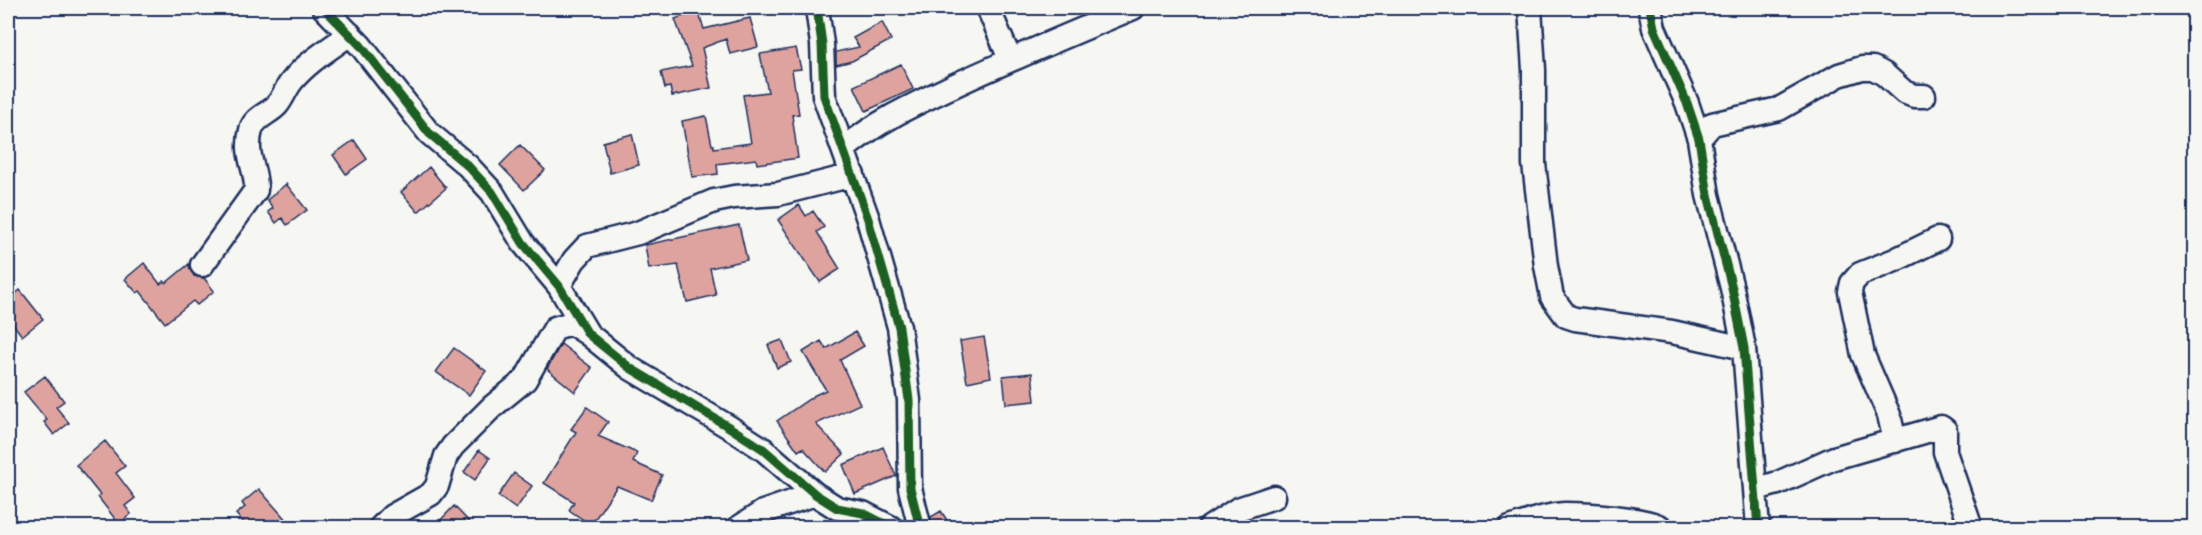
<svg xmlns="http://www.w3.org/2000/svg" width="2202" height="535" viewBox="0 0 2202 535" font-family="Delius,sans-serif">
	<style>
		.building { fill: #dea39f; stroke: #1b2f5e; stroke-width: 1.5 }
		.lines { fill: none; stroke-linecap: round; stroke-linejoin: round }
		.minor-casing { stroke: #1b2f5e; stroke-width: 27 }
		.minor { stroke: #f6f6f2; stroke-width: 22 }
		.cycleway-casing { stroke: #f6f6f2; stroke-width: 13 }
		.cycleway { stroke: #1b5e20; stroke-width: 9 }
	</style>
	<rect width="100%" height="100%" fill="#f6f6f2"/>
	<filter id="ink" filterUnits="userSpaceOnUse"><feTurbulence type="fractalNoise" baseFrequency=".0167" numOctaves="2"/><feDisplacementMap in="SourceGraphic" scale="12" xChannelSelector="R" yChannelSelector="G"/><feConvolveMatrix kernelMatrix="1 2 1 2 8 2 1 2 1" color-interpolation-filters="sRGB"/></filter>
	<g filter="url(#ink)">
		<path class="building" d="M698,11l6,18 46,-11 8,29 -28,7 -4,-15 -24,9 9,40 -39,8 -2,-9 -5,1 -4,-16 31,-6 -17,-47z
			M882,22l9,18 -39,21 -16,4v-13l23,-5 -6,-9z
			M796,48l5,21 -9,1 7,44 -7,1 6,43 -41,6 -1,-5 -39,5 1,10 -26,3 -10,-56 24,-5 6,29h2v3l37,-5 -8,-48 25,-3 -8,-38z
			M901,64l12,25 -47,22 -12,-25z
			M632,134l7,31 -29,8 -7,-31z
			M354,140l13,19 -21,15 -13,-19z
			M520,145l25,25 -21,20 -24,-25z
			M429,167l17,21 -28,24 -17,-20z
			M286,184l21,26 -20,15 -5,-7 -6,5 -8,-11 5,-4 -6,-8z
			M799,205l7,11 7,-5 11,16 -7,5 23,37 -20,13 -42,-62z
			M739,225l8,35 -37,8 6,27 -29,7 -9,-37 -29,4 -4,-24z
			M144,263l16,21 4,-3 2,2 23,-19 5,12 10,2 10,13 -17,14 -4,-4 -28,22 -25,-32 -3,2 -12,-14z
			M20,290l23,29 -21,17 -14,-19v-17z
			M855,332l9,14 -24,14 20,44 -44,20 28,30 -19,18 -22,-24 -5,3 -21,-30 38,-26 11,-5 -23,-38 18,-11 5,8z
			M984,337l7,40 -24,5 -7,-41z
			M782,340l9,22 -14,6 -9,-23z
			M561,344l31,24 -17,24 -28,-23z
			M454,348l32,23 -17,24 -33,-23z
			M1032,373l3,28 -29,3 -3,-28z
			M45,376l19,25 -8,6 13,16 -15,12 -10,-13 3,-2 -23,-28z
			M587,407l21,15 -10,14 39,17 -4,9 29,13 -11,25 -34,-14 -26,39 -22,-15 5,-8 -30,-19 32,-51 -5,-3z
			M105,441l20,25 -9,7 19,25 -10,8 6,8 -12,10 -21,-27 2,-2 -24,-30z
			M883,447l13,29 -41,18 -12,-29z
			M479,450l11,8 -15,22 -11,-8z
			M514,473l18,13 -16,23 -18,-13z
			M259,489l29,33 -7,6h-33l-12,-14 9,-7 -3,-4z
			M454,506l21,22h-42z
			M941,511l11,17h-18l-3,-11z"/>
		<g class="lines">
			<defs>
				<path id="minor" d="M324,8l37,38 68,87 39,33 24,26 31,51 36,43 29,48 42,34 99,59 34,22 52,45 22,14 26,5 29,15
					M817,8l5,36 2,52 44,123 31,108 10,73 1,88 10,40
					M988,8l22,51
					M1530,8l4,62v94l12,102 6,31 14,19 9,3 97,13 72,16
					M1650,8l4,20 33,75 12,36 9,56 24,93 12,60 14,180
					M1699,139l13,-15 67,-15 60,-34 23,-7h11l11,6 20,18 10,4h10
					M844,149c33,-28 71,-45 111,-64 59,-27 118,-52 178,-77
					M202,265l54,-75c1,-21 -12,-34 -5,-60 3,-13 18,-16 26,-25 6,-7 9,-17 15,-24 15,-19 39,-33 58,-47
					M559,286l15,-26 13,-14 51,-13 76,-32 20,-4 44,-3 75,-19
					M1895,441l-6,-26 -26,-60 -13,-63 2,-9 8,-9 35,-14 43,-21
					M1756,489l22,-6 56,-25 107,-31 4,3v22l26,76
					M380,528l12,-12 39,-22 6,-8 9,-30 7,-10 39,-39 33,-27 30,-52 16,-5 17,11
					M738,528l25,-16 52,-18
					M1209,528l29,-19 36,-12
					M1510,528c18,-6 36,-13 55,-14 19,0 83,4 97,14"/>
			</defs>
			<use href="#minor" class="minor-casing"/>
			<use href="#minor" class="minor"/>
			<defs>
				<path id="cycleway" d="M324,8l37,38 68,87 39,33 24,26 31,51 36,43 29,48 42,34 99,59 34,22 52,45 22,14 26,5 29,15
					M817,8l5,36 2,52 44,123 31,108 10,73 1,88 10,40
					M1650,8l4,20 33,75 12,36 9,56 24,93 12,60 14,180"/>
			</defs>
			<use href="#cycleway" class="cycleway-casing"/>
			<use href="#cycleway" class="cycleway"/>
		</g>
	</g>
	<rect width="2202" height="535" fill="none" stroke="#f6f6f2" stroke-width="30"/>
	<rect x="15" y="15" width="2172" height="505" fill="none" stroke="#1b2f5e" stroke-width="2" filter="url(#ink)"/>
</svg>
